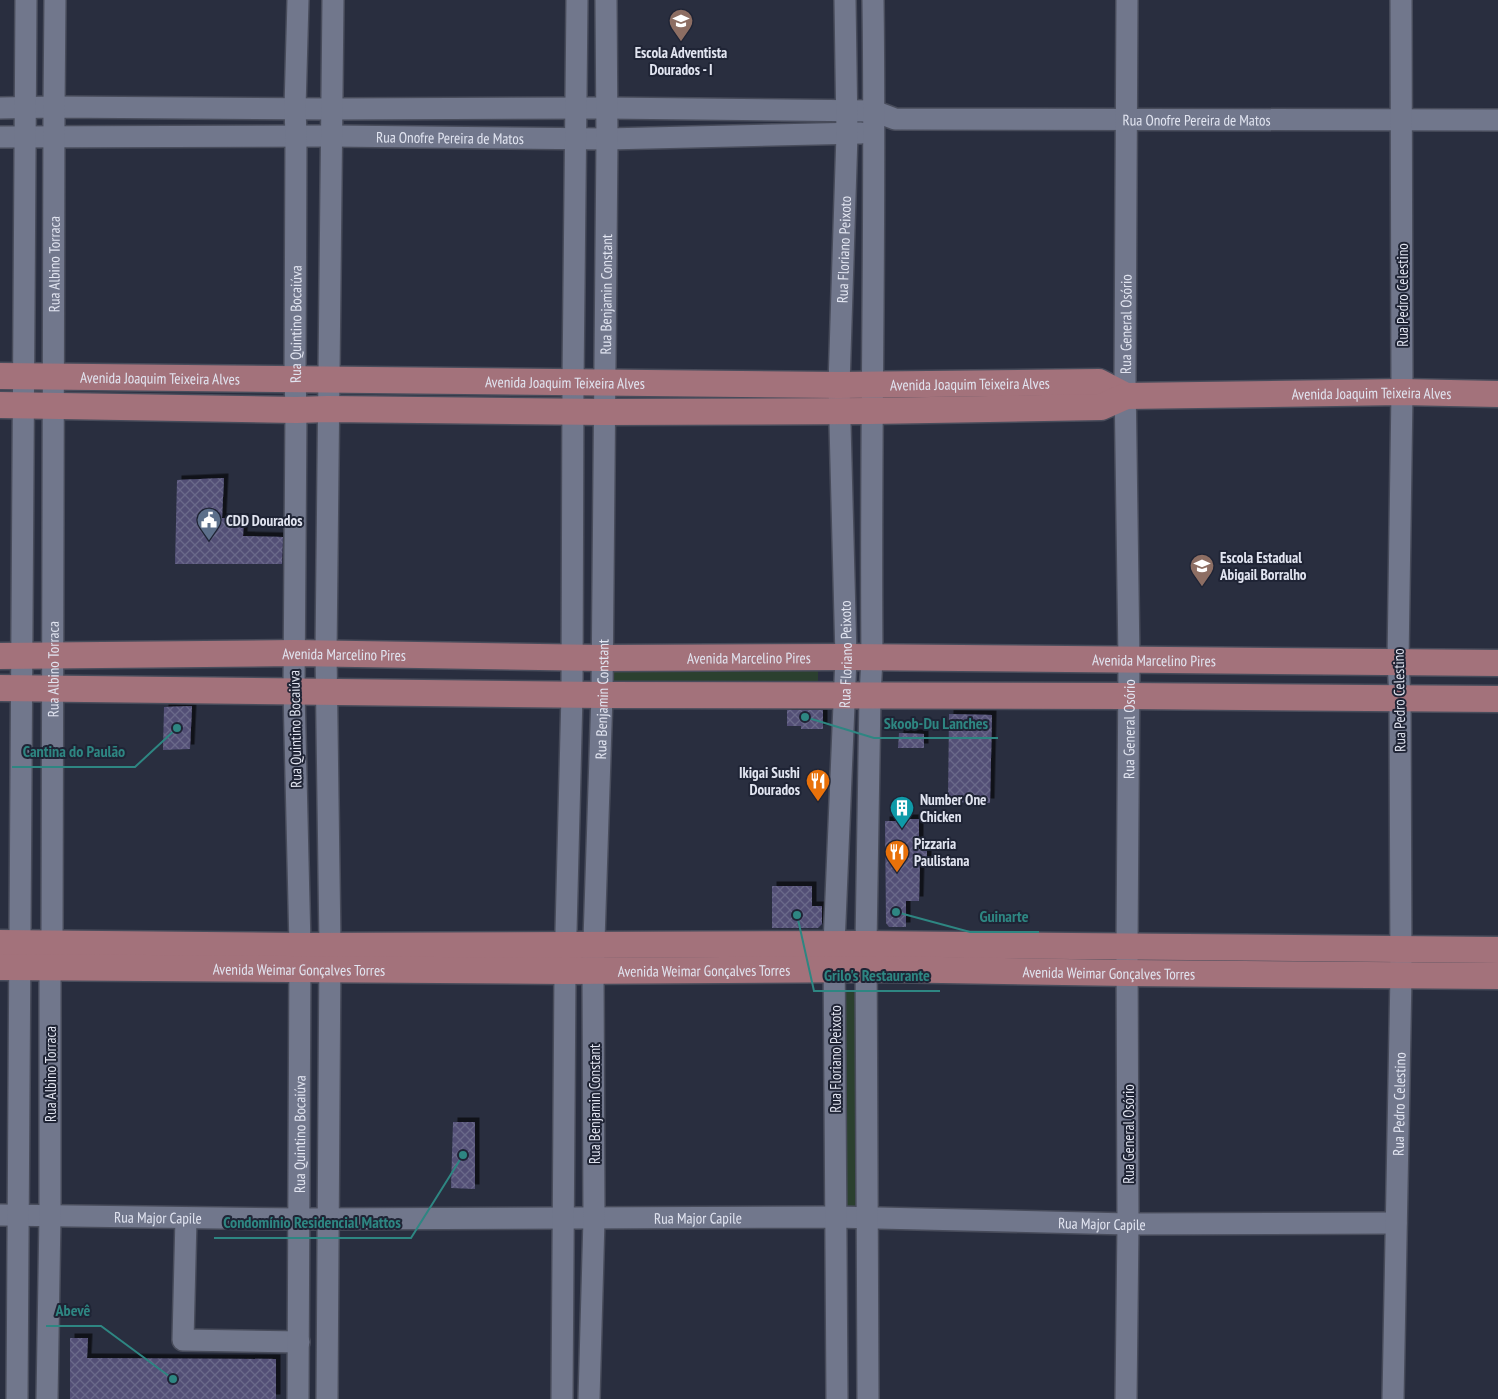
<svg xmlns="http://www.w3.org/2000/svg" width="1498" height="1399" viewBox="0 0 1498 1399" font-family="'PT Sans Narrow',sans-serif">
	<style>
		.grass { fill: #2b402f }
		.building { fill: url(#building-cross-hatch); filter: url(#shadow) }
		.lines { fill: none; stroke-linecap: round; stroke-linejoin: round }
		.minor-casing { stroke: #484c5b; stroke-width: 24 }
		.major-casing { stroke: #484c5b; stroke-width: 29 }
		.minor { stroke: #71778c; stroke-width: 21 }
		.major { stroke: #a3727b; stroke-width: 26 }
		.labels { text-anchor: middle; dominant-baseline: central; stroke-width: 4; stroke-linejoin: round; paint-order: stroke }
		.poi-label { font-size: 15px; font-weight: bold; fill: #e1e4f0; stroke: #1f2435; text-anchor: start }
		.street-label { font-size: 15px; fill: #e1e4f0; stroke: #1f2435 }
		.leader { fill: none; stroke: #2e8682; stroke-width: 2 }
		.callout-dot { fill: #2e8682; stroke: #1f2435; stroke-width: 2 }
		.callout-label { font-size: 16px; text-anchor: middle; font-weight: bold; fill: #2e8682; stroke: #1f2435; stroke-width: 4; stroke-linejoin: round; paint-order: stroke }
	</style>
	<defs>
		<pattern id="building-cross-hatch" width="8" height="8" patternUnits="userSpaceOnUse" patternTransform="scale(1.25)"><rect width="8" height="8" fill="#525076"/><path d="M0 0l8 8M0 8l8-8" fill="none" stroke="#6b698a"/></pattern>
		<filter id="shadow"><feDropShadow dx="4.5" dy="-4.5" stdDeviation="0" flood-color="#0009"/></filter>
	</defs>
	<rect width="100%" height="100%" fill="#292e3f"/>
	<path class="grass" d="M612,669l206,1v11h-206z
		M846,992h15l-2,215 -15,-1z"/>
	<path class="building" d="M224,478l-2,40h22l-1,18 40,1 -1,27h-107l2,-84z
		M192,706l-2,43 -27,1 1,-43z
		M787,710h36v19h-22v-3h-14z
		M949,714l43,1 -2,88 -42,-1z
		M899,733l25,1v14h-26z
		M906,819h13v30l8,1v13h-7l-1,38h-13v26h-17l-3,-4 -1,-102h21z
		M772,886h40v20h10v18l-4,4h-46z
		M453,1122h22v67l-24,-1z
		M70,1338h18l-1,20 189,1v40h-206z"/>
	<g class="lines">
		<defs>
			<g id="minor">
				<path id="s1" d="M0,108l54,-1 278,2 275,-1 267,3 21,8 603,1"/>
				<path id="s2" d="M0,137l333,-1 274,3 254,-6"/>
				<path id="s3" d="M0,1215l300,4 535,-2 293,7 268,-1"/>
				<path d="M186,1218l-3,122 116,2"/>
				<path d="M17,1399c7,-466 2,-933 9,-1399"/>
				<path id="s4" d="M47,1399l3,-184v-249l2,-24 2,-835 1,-107"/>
				<path id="s5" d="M298,1399l2,-453 -6,-255 2,-281 -1,-31 1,-243 -1,-28 3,-108"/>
				<path d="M327,1399l3,-453 -4,-293 7,-653"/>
				<path d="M562,1399l3,-428 7,-277 1,-312 4,-382"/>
				<path id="s6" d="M589,1399l5,-180 -1,-248 9,-276 5,-556 -1,-139"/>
				<path id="s7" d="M837,1399l-3,-454 12,-288 -7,-272 8,-251 -2,-134"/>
				<path d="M868,1399l-2,-455 4,-248 2,-38c-2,-220 4,-439 1,-658"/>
				<path id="s8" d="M1126,1399l2,-175 -1,-277 2,-287 -4,-281 2,-379"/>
				<path id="s9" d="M1393,1399l8,-424 -1,-277 -2,-36 4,-270 -1,-392"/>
			</g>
			<g id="major">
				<path id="s10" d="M0,376l839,9 260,-3 27,14"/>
				<path id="s11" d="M0,405l296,5 32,-1 276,3 267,-1 230,-4 25,-11 276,-4 96,2"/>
				<path id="s12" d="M0,656l295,-3 306,5 245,-1 652,6"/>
				<path d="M0,688l602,7 527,1 369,3"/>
				<path d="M0,943l300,3 566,-2 632,6"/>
				<path id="s13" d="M0,967l565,4 317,-2 245,4 371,3"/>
			</g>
		</defs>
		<use href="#minor" class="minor-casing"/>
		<use href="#major" class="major-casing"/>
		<use href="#minor" class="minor"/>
		<use href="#major" class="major"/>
	</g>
	<defs>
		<symbol id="school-pin" viewBox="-11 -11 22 30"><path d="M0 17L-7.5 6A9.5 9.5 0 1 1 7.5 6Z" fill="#8d6e63" stroke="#1f2435"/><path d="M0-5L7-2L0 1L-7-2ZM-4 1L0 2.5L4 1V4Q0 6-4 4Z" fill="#fff"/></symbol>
		<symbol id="civic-pin" viewBox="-11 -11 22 30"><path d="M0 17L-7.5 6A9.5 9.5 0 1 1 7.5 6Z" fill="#5c6f8a" stroke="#1f2435"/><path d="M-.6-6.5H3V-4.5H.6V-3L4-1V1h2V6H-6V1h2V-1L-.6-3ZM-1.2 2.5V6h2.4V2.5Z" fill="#fff"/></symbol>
		<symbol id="restaurant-pin" viewBox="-11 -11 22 30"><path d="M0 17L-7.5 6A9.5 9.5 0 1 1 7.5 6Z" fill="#e8710a" stroke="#1f2435"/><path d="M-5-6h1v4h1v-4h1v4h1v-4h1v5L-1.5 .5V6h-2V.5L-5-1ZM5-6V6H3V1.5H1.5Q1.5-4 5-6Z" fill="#fff"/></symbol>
		<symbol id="building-pin" viewBox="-11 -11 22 30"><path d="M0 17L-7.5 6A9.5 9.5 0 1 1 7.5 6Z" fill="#0f9aa8" stroke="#1f2435"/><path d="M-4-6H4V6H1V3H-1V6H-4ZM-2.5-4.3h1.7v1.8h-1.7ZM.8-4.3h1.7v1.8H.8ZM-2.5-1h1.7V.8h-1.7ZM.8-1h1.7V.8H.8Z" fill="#fff"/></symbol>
	</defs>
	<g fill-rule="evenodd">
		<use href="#school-pin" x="667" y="7" width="28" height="38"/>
		<use href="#civic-pin" x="195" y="506" width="28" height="38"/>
		<use href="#school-pin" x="1188" y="552" width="28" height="38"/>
		<use href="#restaurant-pin" x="804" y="767" width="28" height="38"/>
		<use href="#building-pin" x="888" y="794" width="28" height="38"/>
		<use href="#restaurant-pin" x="883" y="838" width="28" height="38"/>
	</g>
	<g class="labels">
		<g class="poi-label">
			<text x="681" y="52" text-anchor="middle">Escola Adventista<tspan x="681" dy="17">Dourados - I</tspan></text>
			<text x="226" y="520">CDD Dourados</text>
			<text x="1220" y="557">Escola Estadual<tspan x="1220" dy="17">Abigail Borralho</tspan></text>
			<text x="800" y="772" text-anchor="end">Ikigai Sushi<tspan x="800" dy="17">Dourados</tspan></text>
			<text x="920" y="799">Number One<tspan x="920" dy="17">Chicken</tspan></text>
			<text x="914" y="843">Pizzaria<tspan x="914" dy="17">Paulistana</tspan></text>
		</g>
		<g class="street-label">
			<text stroke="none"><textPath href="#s1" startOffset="1198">Rua Onofre Pereira de Matos</textPath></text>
			<text stroke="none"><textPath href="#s2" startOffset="450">Rua Onofre Pereira de Matos</textPath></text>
			<text stroke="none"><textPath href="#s7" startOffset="1150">Rua Floriano Peixoto</textPath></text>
			<text stroke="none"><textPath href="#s4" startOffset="1135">Rua Albino Torraca</textPath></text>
			<text stroke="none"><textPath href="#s6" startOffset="1105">Rua Benjamin Constant</textPath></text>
			<text transform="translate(1402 295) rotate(-90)">Rua Pedro Celestino</text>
			<text stroke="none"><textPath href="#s5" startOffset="1075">Rua Quintino Bocaiúva</textPath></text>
			<text stroke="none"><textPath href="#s8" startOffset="1075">Rua General Osório</textPath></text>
			<text stroke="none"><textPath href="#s10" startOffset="160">Avenida Joaquim Teixeira Alves</textPath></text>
			<text stroke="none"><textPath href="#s10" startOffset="565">Avenida Joaquim Teixeira Alves</textPath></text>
			<text stroke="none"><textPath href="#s10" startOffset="970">Avenida Joaquim Teixeira Alves</textPath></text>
			<text stroke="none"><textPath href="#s11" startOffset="1374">Avenida Joaquim Teixeira Alves</textPath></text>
			<text stroke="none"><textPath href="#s12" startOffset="344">Avenida Marcelino Pires</textPath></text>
			<text stroke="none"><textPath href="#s7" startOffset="745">Rua Floriano Peixoto</textPath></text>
			<text stroke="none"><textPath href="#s12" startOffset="749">Avenida Marcelino Pires</textPath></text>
			<text stroke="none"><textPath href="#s12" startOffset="1154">Avenida Marcelino Pires</textPath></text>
			<text stroke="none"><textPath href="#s4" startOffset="730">Rua Albino Torraca</textPath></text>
			<text stroke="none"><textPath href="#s6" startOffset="700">Rua Benjamin Constant</textPath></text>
			<text transform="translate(1399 700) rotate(-91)">Rua Pedro Celestino</text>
			<text transform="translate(295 729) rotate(-91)">Rua Quintino Bocaiúva</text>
			<text stroke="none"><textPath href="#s8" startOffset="670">Rua General Osório</textPath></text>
			<text stroke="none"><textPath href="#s13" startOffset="299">Avenida Weimar Gonçalves Torres</textPath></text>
			<text stroke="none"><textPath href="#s13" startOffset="704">Avenida Weimar Gonçalves Torres</textPath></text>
			<text stroke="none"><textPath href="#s13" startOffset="1109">Avenida Weimar Gonçalves Torres</textPath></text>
			<text transform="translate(835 1059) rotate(-90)">Rua Floriano Peixoto</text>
			<text transform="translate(50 1074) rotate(-90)">Rua Albino Torraca</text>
			<text transform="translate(594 1104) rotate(-90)">Rua Benjamin Constant</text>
			<text stroke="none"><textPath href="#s9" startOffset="295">Rua Pedro Celestino</textPath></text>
			<text stroke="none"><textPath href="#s5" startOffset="265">Rua Quintino Bocaiúva</textPath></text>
			<text transform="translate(1128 1134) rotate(-90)">Rua General Osório</text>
			<text stroke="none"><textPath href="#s3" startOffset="158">Rua Major Capile</textPath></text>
			<text stroke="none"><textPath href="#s3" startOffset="698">Rua Major Capile</textPath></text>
			<text stroke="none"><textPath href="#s3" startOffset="1102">Rua Major Capile</textPath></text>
		</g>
	</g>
	<path class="leader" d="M805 717L874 738H998M177 728L135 767H12M896 912L970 932H1039M797 915L814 991H940M463 1155L411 1238H214M173 1379L101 1326H46"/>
	<g class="callout-dot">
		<circle cx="805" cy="717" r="5"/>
		<circle cx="177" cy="728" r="5"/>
		<circle cx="896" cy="912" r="5"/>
		<circle cx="797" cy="915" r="5"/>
		<circle cx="463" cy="1155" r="5"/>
		<circle cx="173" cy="1379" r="5"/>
	</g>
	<g class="callout-label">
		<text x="936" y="729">Skoob-Du Lanches</text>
		<text x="74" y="757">Cantina do Paulão</text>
		<text x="1004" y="922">Guinarte</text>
		<text x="877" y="981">Grilo's Restaurante</text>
		<text x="312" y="1228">Condomínio Residencial Mattos</text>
		<text x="73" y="1316">Abevê</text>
	</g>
</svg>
